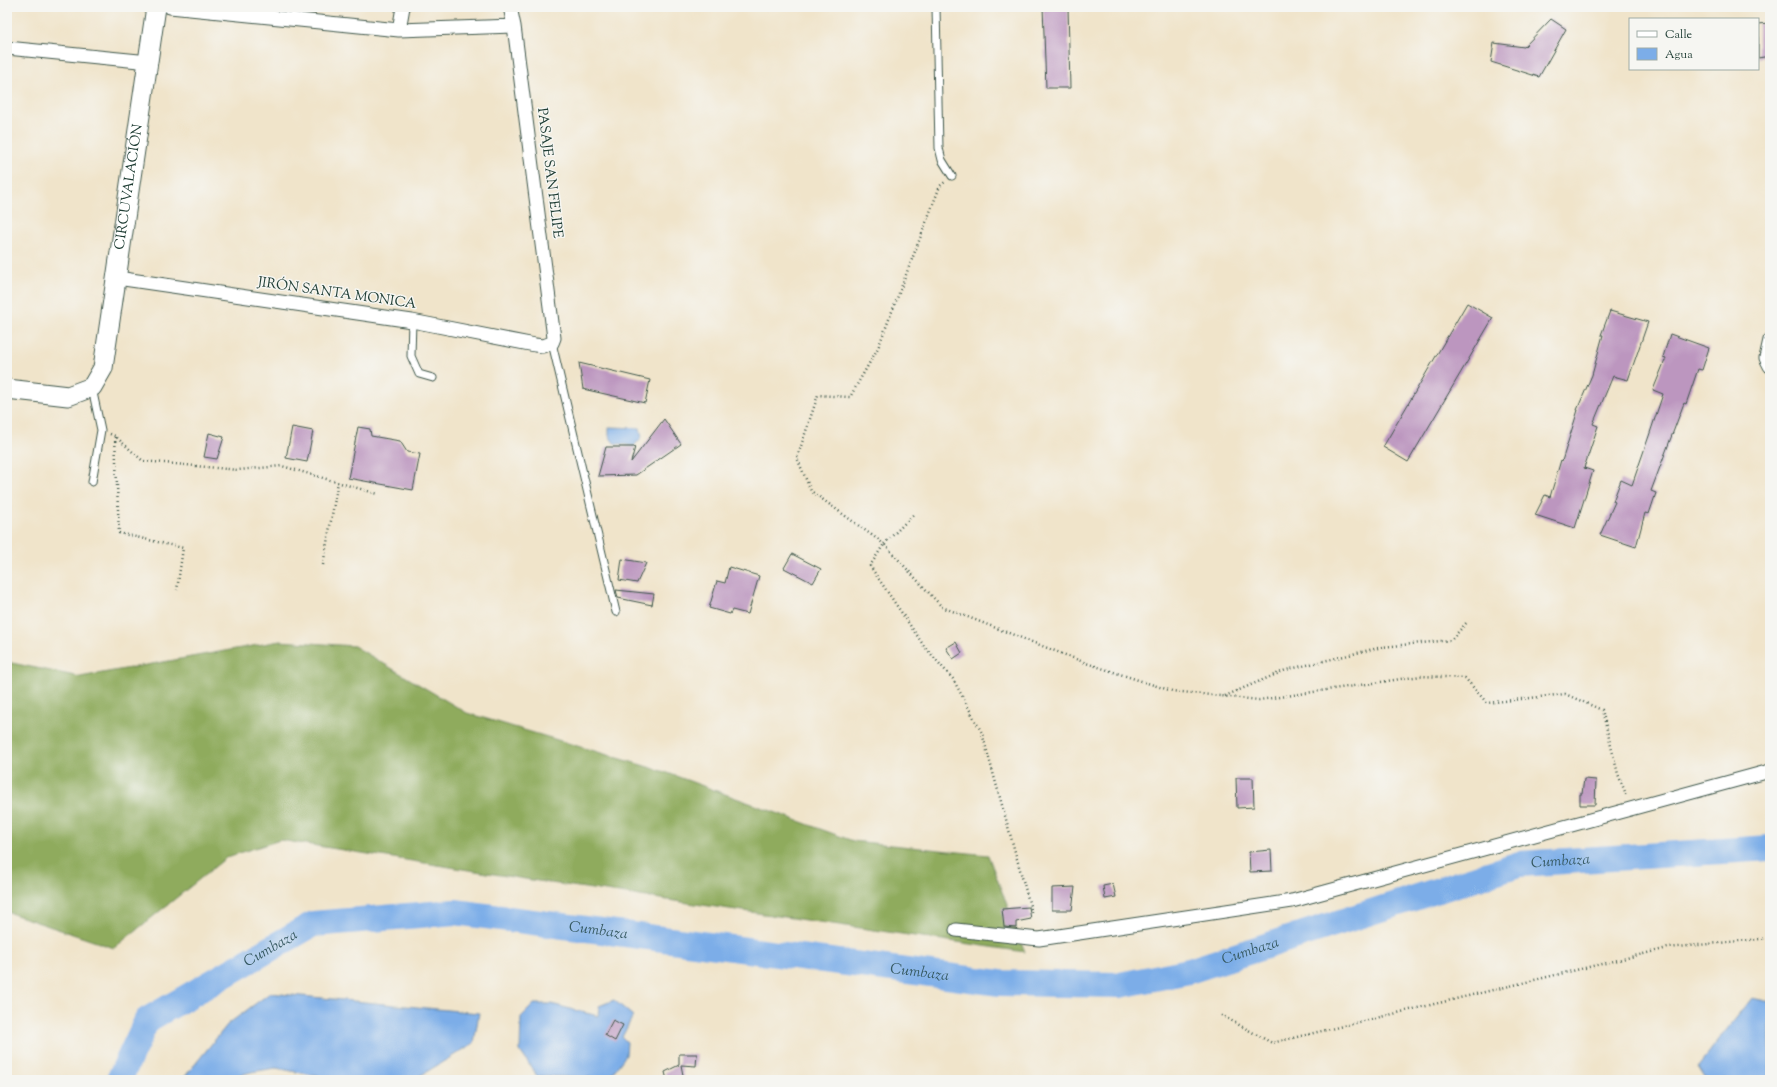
<svg xmlns="http://www.w3.org/2000/svg" width="1777" height="1087" viewBox="0 0 1777 1087" font-family="'Sorts Mill Goudy',serif">
	<style>
		.forest { fill: #8fab5d; stroke: #577448 }
		.water { fill: #7cade8; stroke: #4e758e }
		.lines { fill: none; stroke-linecap: round; stroke-linejoin: round }
		.river { stroke: #7cade8; stroke-width: 26 }
		.building { fill: #bc96bf }
		.lane-casing { stroke: #3e564a; stroke-width: 9 }
		.street-casing { stroke: #3e564a; stroke-width: 15 }
		.secondary-casing { stroke: #3e564a; stroke-width: 21 }
		.path { stroke: #3e564a; stroke-width: 2.5; stroke-dasharray: 1 3; stroke-linecap: butt }
		.lane { stroke: #fff; stroke-width: 7 }
		.street { stroke: #fff; stroke-width: 13 }
		.secondary { stroke: #fff; stroke-width: 19 }
		.labels { text-anchor: middle; dominant-baseline: central; stroke-width: 3; stroke-linejoin: round; paint-order: stroke }
		.street-label { font-size: 14px; fill: #1f3d34; stroke: #f6f6f2 }
		.water-label { font-size: 15px; font-style: italic; fill: #365961; stroke: #f6f6f2 }
	</style>
	<rect width="100%" height="100%" fill="#f6f6f2"/>
	<filter id="ink" filterUnits="userSpaceOnUse"><feTurbulence type="fractalNoise" baseFrequency=".025" numOctaves="2"/><feDisplacementMap in="SourceGraphic" scale="8" xChannelSelector="R" yChannelSelector="G"/><feConvolveMatrix kernelMatrix="1 2 1 2 8 2 1 2 1" color-interpolation-filters="sRGB"/></filter>
	<filter id="wash" filterUnits="userSpaceOnUse"><feTurbulence type="fractalNoise" baseFrequency=".012" numOctaves="4" result="noise"/><feDisplacementMap in="SourceGraphic" scale="16" xChannelSelector="R" yChannelSelector="G"/><feGaussianBlur stdDeviation="0.9" result="paint"/><feColorMatrix in="noise" values="0 0 0 0 0 0 0 0 0 0 0 0 0 0 0 0 0 1.4 0 .05"/><feComposite in="paint" operator="in"/></filter>
	<g filter="url(#wash)">
		<rect width="100%" height="100%" fill="#f0e4ca"/>
		<path class="forest" d="M280,641l74,5 113,67 198,59 188,69 135,14 37,97 -481,-70 -264,-42 -53,17 -113,91 -107,-36v-250l73,15z"/>
		<path class="water" d="M609,427l31,1 2,9 -8,9 -20,-3 -5,-7z
			M270,993l209,20 -5,30 -61,37h-76l-61,-12 -25,4 -29,8h-40l46,-56z
			M1752,998l18,4v78h-63l-9,-14z
			M614,1000l19,16 -11,21 5,5 -1,13 -17,23 -72,-2 -17,-25 1,-34 13,-13h17l47,12 1,-10z"/>
		<g class="lines">
			<path class="river" id="s1" d="M119,1080l28,-60 166,-96 142,-12 545,71 120,2 69,-14 330,-107 251,-16"/>
		</g>
		<g id="blocks">
			<path class="building" d="M1043,7h25l2,81h-24z
				M1551,19l15,10 -27,48 -48,-15 3,-19 30,4z
				M1770,23v33l-12,2v-34z
				M1467,303l26,15 -85,144 -25,-15z
				M1610,311l38,11 -20,58 -15,-4 -20,48 5,2 -14,42 9,3 -18,57 -40,-13 10,-20 5,2 11,-37 1,1 16,-51h-1l15,-35 11,-40h-2z
				M1670,334l39,14 -7,22 -4,-1 -12,35 -2,-1 -33,88 5,2 -7,21 -4,-1 -9,34 -36,-12 15,-33 -2,-1 8,-21 11,5 17,-49 14,-42 -10,-4 13,-32 -3,-1z
				M579,363l71,17 -5,23 -62,-14z
				M664,419l17,25 -45,31 -38,1 8,-29h29l-4,15z
				M292,427l21,4 -6,31 -21,-4z
				M358,427l12,2 1,7 29,5 7,11 13,2 -7,36 -65,-12z
				M209,433l15,4 -7,22 -13,-2z
				M792,554l29,15 -8,14 -29,-15z
				M622,559l24,4 -9,20 -18,-3z
				M729,567l30,9 -11,38 -16,-4 -2,4 -21,-6 8,-27 8,2z
				M616,590l38,4 -2,11 -34,-7z
				M956,642l6,11 -9,6 -7,-11z
				M1236,778h17l1,29 -17,1z
				M1584,779l12,1 -1,25h-15v-11h2z
				M1271,850l1,21 -22,1 -1,-20z
				M1113,884l3,13 -11,2 -2,-13z
				M1075,887l-3,23h-20v-22z
				M1029,907l2,12 -15,3v6l-12,-1 -2,-18z
				M613,1020l10,5 -8,16 -10,-6z
				M679,1054h18l-1,12 -15,-1 3,15h-17l-2,-8 14,-7z"/>
		</g>
	</g>
	<g filter="url(#ink)">
		<use href="#blocks" fill-opacity="0" stroke="#3e564a" stroke-width="1"/>
		<g class="lines">
			<defs>
				<path id="lane" d="M936,7l3,141 3,12 10,16
					M412,321l-1,35 8,18 14,4
					M552,343l64,269
					M92,482l9,-52 -9,-42"/>
				<path id="street" d="M170,7l229,23 115,-4
					M399,30l4,-23
					M7,48l142,14
					M117,278l295,43 123,24 8,1 9,-3 2,-5 -40,-312 -4,-19
					M1770,340l-4,18 4,8
					M956,930l83,9 253,-38 478,-130"/>
				<g id="secondary">
					<path id="s2" d="M7,389l61,7 24,-9 11,-19 53,-361"/>
				</g>
			</defs>
			<use href="#lane" class="lane-casing"/>
			<use href="#street" class="street-casing"/>
			<use href="#secondary" class="secondary-casing"/>
			<path class="path" d="M110,434l5,2 28,25 95,9 44,-4 96,28
				M115,437l4,96 64,15 -6,42
				M913,515l-29,29 -73,-53 -14,-33 21,-63 32,2 28,-49 62,-162 5,-4
				M323,565l15,-83
				M1225,696l61,-26 96,-23 69,-7 17,-19
				M1032,913l-50,-180 -29,-54 -29,-33 -54,-80 14,-22 58,63 144,56 86,28 87,9 162,-24 44,2 22,25 78,-9 37,16 16,64 9,23
				M1221,1015l51,28 396,-95 102,-10"/>
			<use href="#lane" class="lane"/>
			<use href="#street" class="street"/>
			<use href="#secondary" class="secondary"/>
		</g>
	</g>
	<g class="labels">
		<g class="street-label">
			<text transform="translate(549 173) rotate(83)">PASAJE SAN FELIPE</text>
			<text stroke="none"><textPath href="#s2" startOffset="292">CIRCUVALACIÓN</textPath></text>
			<text transform="translate(337 294) rotate(8)">JIRÓN SANTA MONICA</text>
		</g>
		<g class="water-label">
			<text stroke="none"><textPath href="#s1" startOffset="1529">Cumbaza</textPath></text>
			<text stroke="none"><textPath href="#s1" startOffset="545">Cumbaza</textPath></text>
			<text stroke="none"><textPath href="#s1" startOffset="209">Cumbaza</textPath></text>
			<text stroke="none"><textPath href="#s1" startOffset="1205">Cumbaza</textPath></text>
			<text stroke="none"><textPath href="#s1" startOffset="869">Cumbaza</textPath></text>
		</g>
	</g>
	<rect width="1777" height="1087" fill="none" stroke="#f6f6f2" stroke-width="24"/>
	<rect x="1629" y="18" width="130" height="52" fill="#f6f6f2" stroke="#a0aca6"/>
	<rect x="1637" y="31" width="20" height="6" fill="#ffffff" stroke="#a0aca6"/>
	<text x="1665" y="38" font-size="12" fill="#1f3d34">Calle</text>
	<rect x="1637" y="48" width="20" height="12" fill="#7cade8" stroke="#a0aca6"/>
	<text x="1665" y="58" font-size="12" fill="#1f3d34">Agua</text>
</svg>
